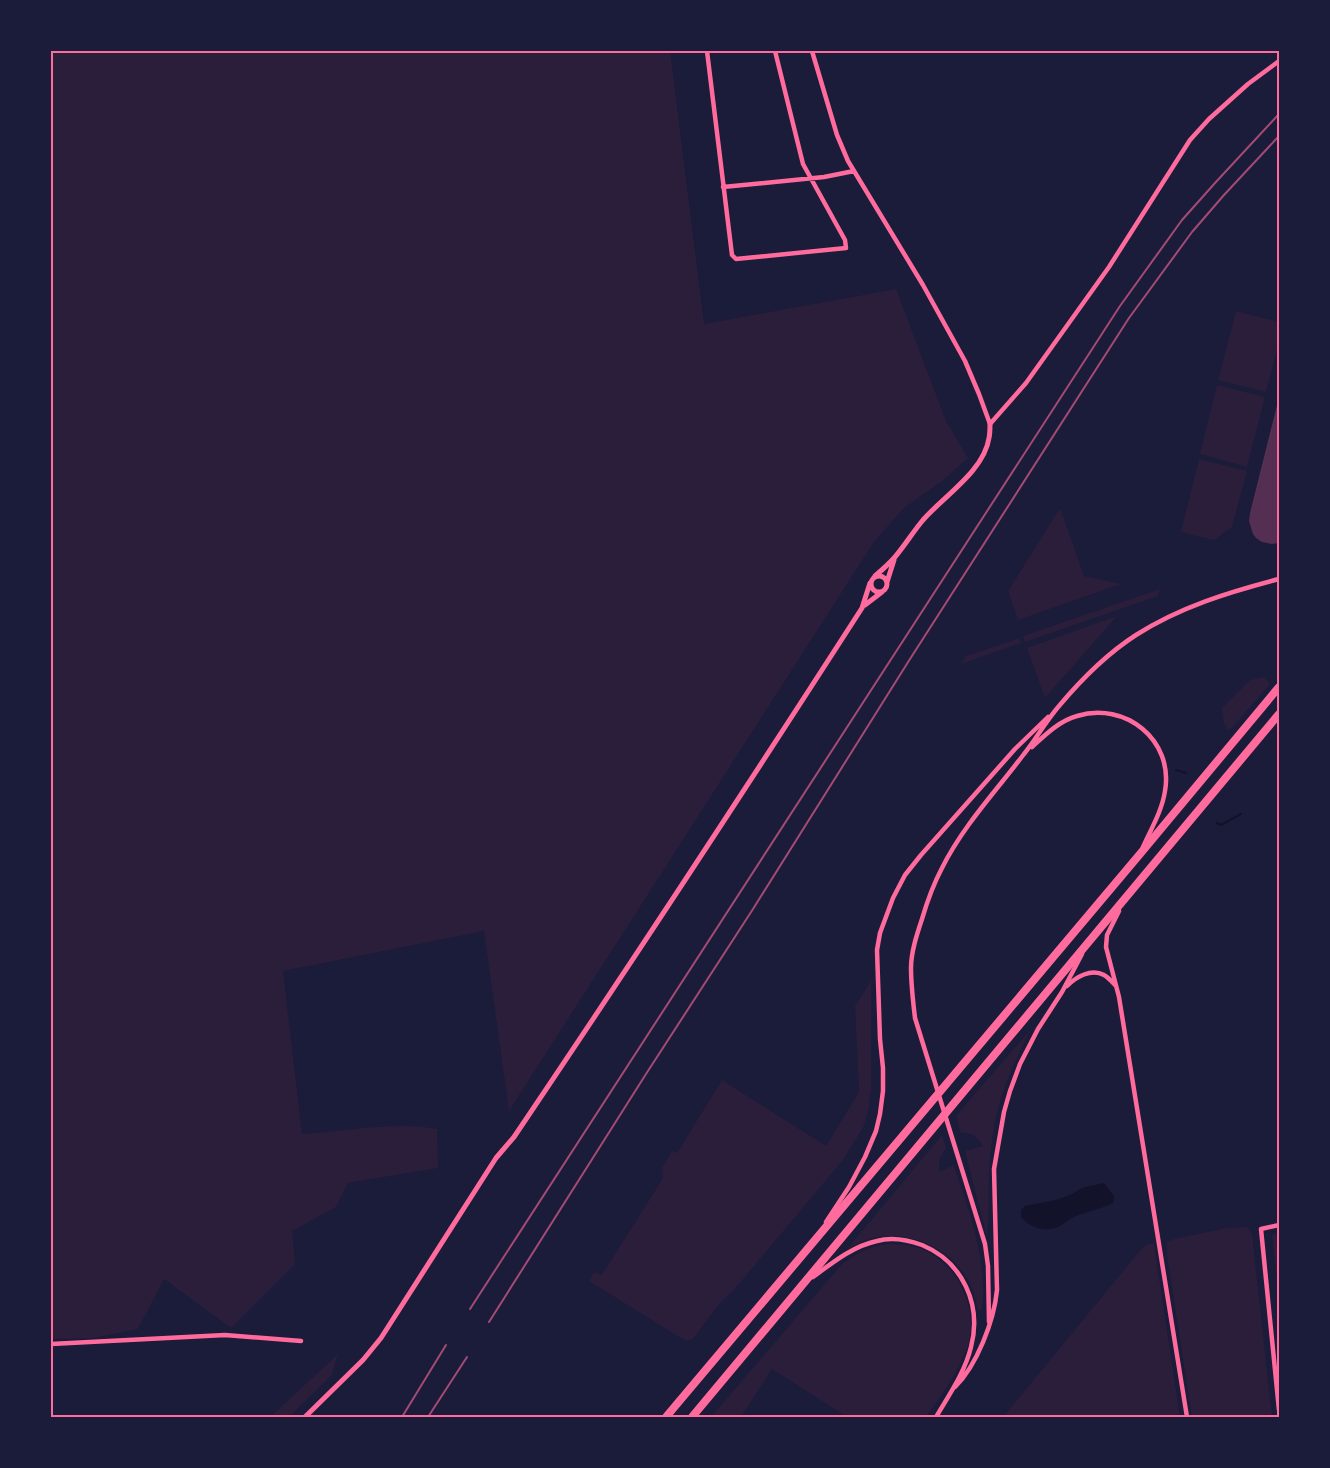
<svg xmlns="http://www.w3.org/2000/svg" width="1330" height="1468" viewBox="0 0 1330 1468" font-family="'Work Sans',sans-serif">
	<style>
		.green { fill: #2a1e3b }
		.water { fill: #12122b }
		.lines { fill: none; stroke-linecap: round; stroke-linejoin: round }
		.stream { stroke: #12122b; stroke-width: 2 }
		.building { fill: #542f53 }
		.minor { stroke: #ff6b9d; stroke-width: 4.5 }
		.tertiary { stroke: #ff6b9d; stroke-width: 5 }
		.trunk { stroke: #ff6b9d; stroke-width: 8 }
		.rail { stroke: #a44b75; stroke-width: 2 }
		.neatline { fill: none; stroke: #ff6b9d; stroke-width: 2 }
	</style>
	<rect width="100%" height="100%" fill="#1b1b3a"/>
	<path class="green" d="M51,51h619l34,273 192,-35 50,132 22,37 -27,24 -37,26 -30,34 -365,569 -25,-180 -201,40 19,163c44,-2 90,-13 135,-5l1,39 -90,15 -12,24 -44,24 3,33 -64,64 -67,-49 -26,50 -45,9 -42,1z
		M1236,311l43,11v20l-13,50 -48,-12z
		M1217,385l48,12 -18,70 -47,-13z
		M1199,459l48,12 -15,56 -18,13 -33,-8z
		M1060,508l24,68 37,8 -103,36 -10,-29z
		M1160,589l-2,7 -133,46 -2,-6z
		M1117,616l-72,82 -18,-50z
		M1020,638l1,5 -60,21 5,-8z
		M1264,677l6,7 -38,44 -4,2 -4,-7 -2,-15 28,-28z
		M871,981v109l-3,21 -5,17 -21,33 -108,129 -15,14 -26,35 -6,2 -3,-1 -95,-59 5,-9 7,3 2,-2 60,-95 -1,-10 10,-17 5,2 45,-73 104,66 33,-54 -4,-86z
		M1031,1029c-17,34 -33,68 -38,105 -6,34 -3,69 -6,103l-22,-86 18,-5c-7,-10 -9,-13 -22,-13l-5,-17z
		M942,1135l4,13c-5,8 -9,14 -6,24l13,-7c7,16 11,32 17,49 9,32 16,63 12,96h-4c-2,-7 -3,-15 -6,-22 -16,-37 -56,-57 -95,-51 -11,2 -20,7 -30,12z
		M1247,1227l5,7 20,183h-80l-25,-162v-13l7,-3 53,-11z
		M1279,1233v67l-7,-65z
		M886,1244c11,0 21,0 32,4 38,12 61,59 50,97 -7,23 -28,53 -42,72h-79l-75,-48 -31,48h-30l131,-153c15,-11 25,-16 44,-20z
		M1148,1244h6l26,173h-177l140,-170z
		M338,1354l-6,21 -43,42h-19z"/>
	<path class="water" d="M1104,1183l10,13 -1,7c-12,6 -24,8 -37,13 -6,2 -11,7 -16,10 -14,7 -30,2 -39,-9v-7l4,-4 31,-6 14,-5 12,-7z"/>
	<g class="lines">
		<path class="stream" d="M1176,770l10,3
			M1217,823l4,2 20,-11"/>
	</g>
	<path class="building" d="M1278,401l1,142 -7,1 -10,-2 -6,-4 -3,-4 -4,-13 1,-8z"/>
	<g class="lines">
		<path class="minor" d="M707,51l25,204 4,4 110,-11 -1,-8 -42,-76 -28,-113
			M812,51l25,84 11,26 75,124 42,76 14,33 11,30
			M723,187l101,-10 30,-6
			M990,424l36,-41 83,-116 81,-127 19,-21 39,-35 31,-23
			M1032,747c13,-12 27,-26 45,-31 48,-15 97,24 88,75 -3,20 -14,38 -22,56
			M1119,911l-12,24 -1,12 13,50 68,420
			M1067,986c9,-9 24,-18 37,-11 4,2 9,8 12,11
			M826,1222l23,-35 16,-30 11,-26 4,-17 3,-23v-23l-3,-29 -3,-89 3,-17 13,-35 12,-23 16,-20 94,-106 33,-32
			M1279,1225l-18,4 18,181
			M813,1277c19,-14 40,-31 64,-36 14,-4 31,-1 45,4 41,17 60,60 49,102 -6,25 -22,48 -35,70
			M989,1322l-1,-56 -3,-22 -70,-226c-2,-17 -4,-33 -4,-50 0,-16 6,-34 11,-49 5,-17 11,-34 20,-51 21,-42 54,-77 82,-114 12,-15 22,-33 35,-48 21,-25 49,-53 77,-71 44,-28 93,-43 143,-56
			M51,1344l174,-9 76,6
			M955,1387c22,-22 39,-66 42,-97l-3,-121 10,-57 6,-21 10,-27 18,-35 24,-37 20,-38"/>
		<path class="tertiary" d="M871 584a8 8 0 1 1 16 0a8 8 0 1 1-16 0Z
			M875,576c7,-6 14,-12 20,-19 10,-12 18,-25 28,-37 21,-24 61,-49 66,-82 1,-4 1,-9 1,-14
			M887,582l7,-22
			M865,605l17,-13
			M305,1417l58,-57 18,-22 115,-180 18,-21c118,-175 234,-352 348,-529l8,-25"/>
		<path class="trunk" d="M666,1417l474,-563 139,-167
			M692,1417l587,-703"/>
		<path class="rail" d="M470,1309l650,-1003 62,-86 33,-37 64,-69
			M489,1322l157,-248 107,-165 157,-250 219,-341 63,-86 32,-37 55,-59
			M402,1417l44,-72
			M428,1417l39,-60"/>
	</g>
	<rect width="1330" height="1468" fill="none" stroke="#1b1b3a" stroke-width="105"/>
	<rect x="52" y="52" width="1226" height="1364" class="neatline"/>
</svg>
